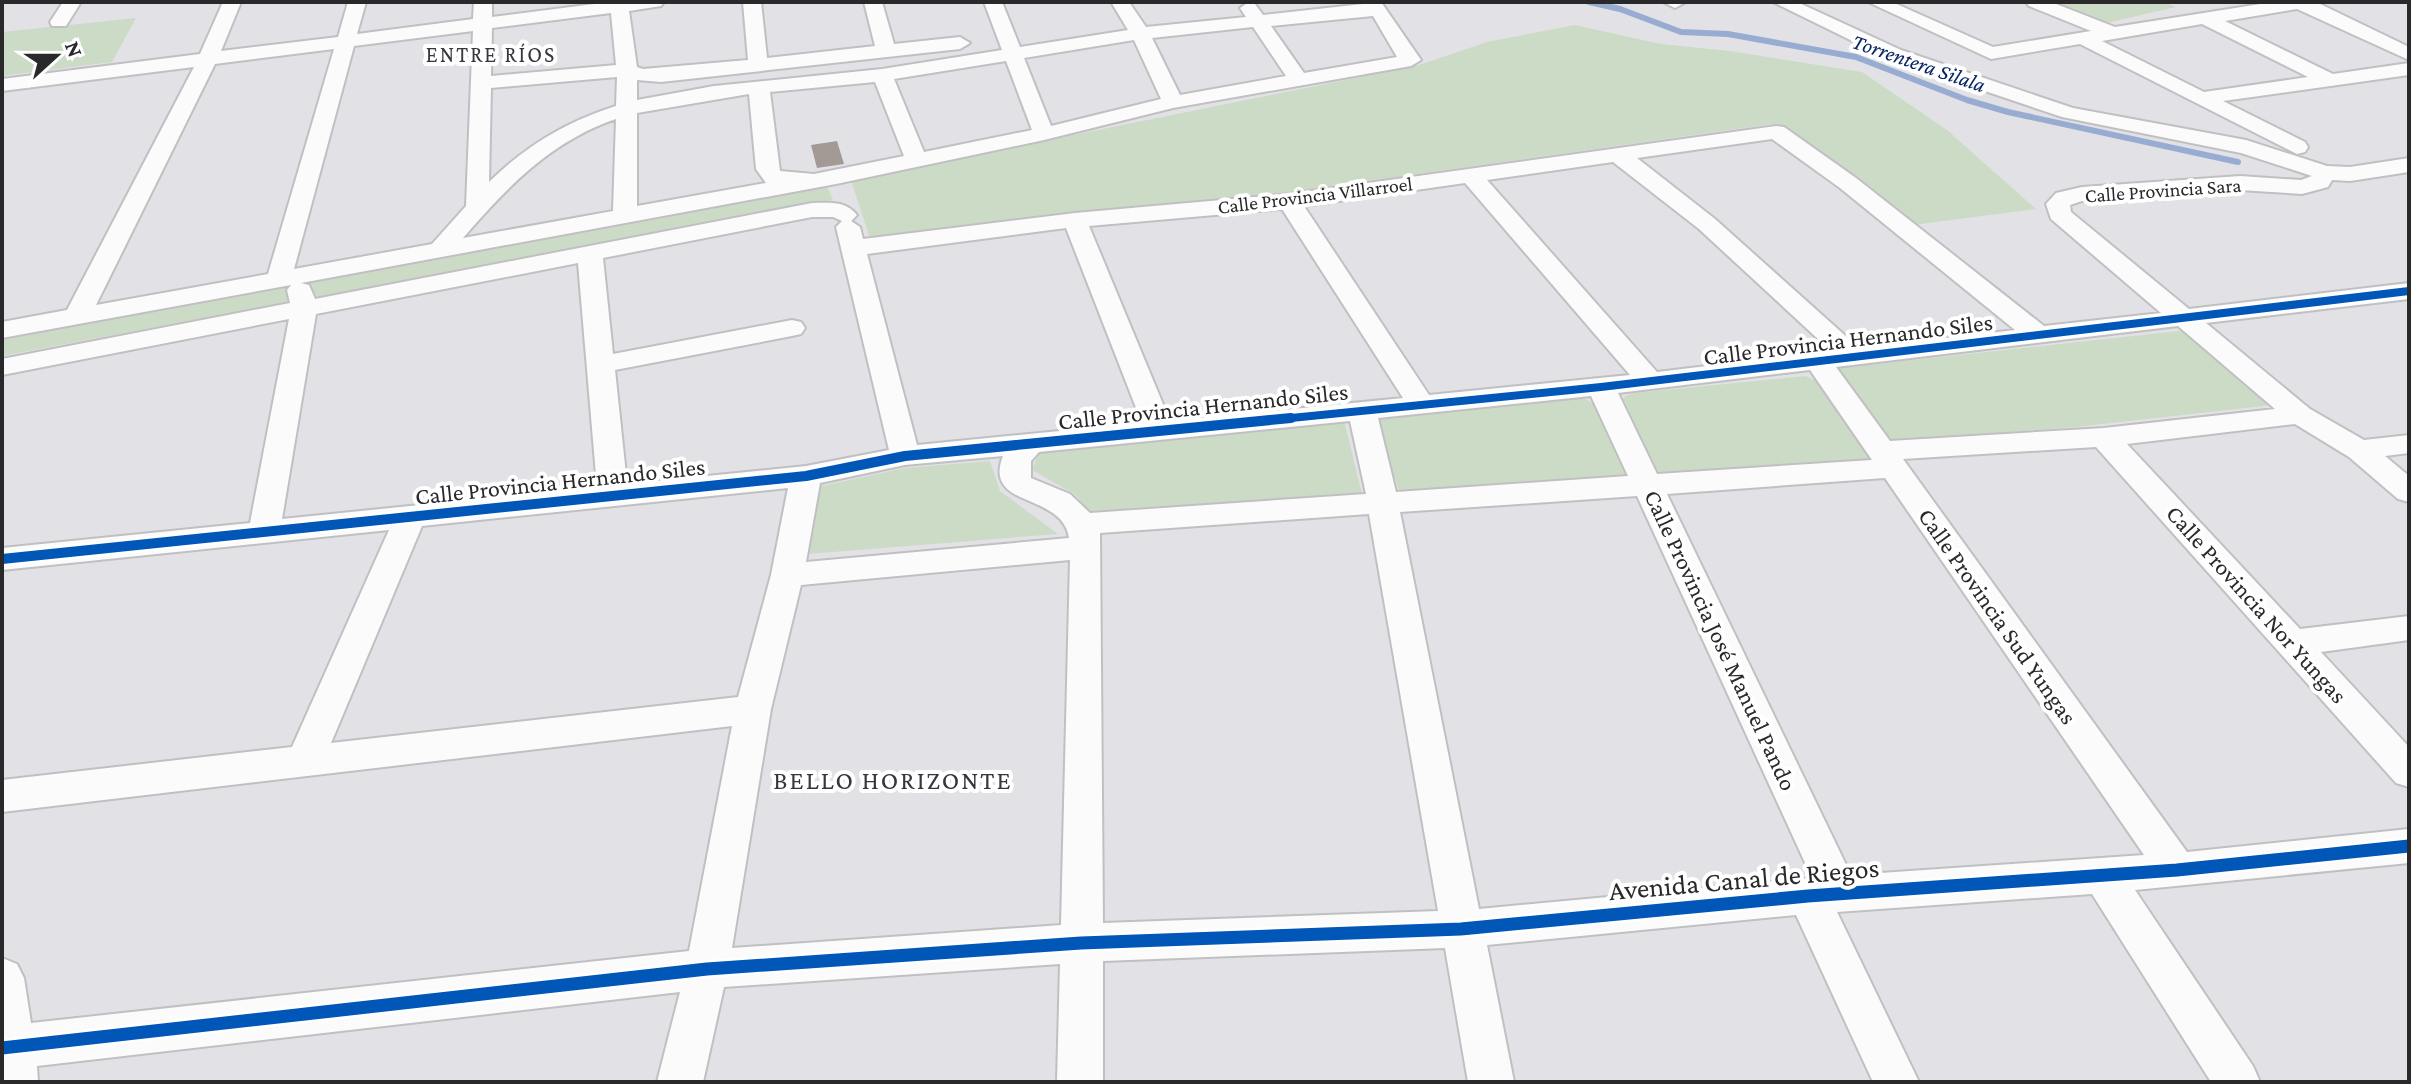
<svg xmlns="http://www.w3.org/2000/svg" width="2411" height="1084" viewBox="0 0 2411 1084" font-family="'Crimson Pro',serif">
	<style>
		.green { fill: #ccdbc6 }
		.lines { fill: none; stroke-linecap: round; stroke-linejoin: round }
		.stream { stroke: #98acd2; stroke-width: 6 }
		.building { fill: #a49a95 }
		.minor-casing { stroke: #c0c0c3; stroke-width: 4 }
		.minor { fill: #fbfbfb; fill-rule: evenodd }
		.cycleway-far2-casing { stroke: #fff; stroke-width: 12 }
		.cycleway-far1-casing { stroke: #fff; stroke-width: 15 }
		.cycleway-casing { stroke: #fff; stroke-width: 18 }
		.cycleway-far2 { stroke: #0057b8; stroke-width: 8 }
		.cycleway-far1 { stroke: #0057b8; stroke-width: 10 }
		.cycleway { stroke: #0057b8; stroke-width: 13 }
		.labels { text-anchor: middle; dominant-baseline: central; stroke-width: 8; stroke-linejoin: round; paint-order: stroke }
		.far-street-label { font-size: 20px; fill: #29292c; stroke: #fff }
		.far-neighbourhood-label { font-size: 22px; letter-spacing: 2px; fill: #36363d; stroke: #fff }
		.far-water-label { font-size: 22px; font-style: italic; fill: #072462; stroke: #fff }
		.street-label { font-size: 24px; fill: #29292c; stroke: #fff }
		.neighbourhood-label { font-size: 26px; letter-spacing: 2px; fill: #36363d; stroke: #fff }
		.near-street-label { font-size: 28px; fill: #29292c; stroke: #fff }
	</style>
	<rect width="100%" height="100%" fill="#e2e2e6"/>
	<path class="green" d="M2049,2h114l13,5 -74,17z
		M136,18l-24,44 -110,14v-44z
		M1575,25l86,19 69,7 132,21 85,58 89,79 -123,16 -89,-68 -52,-33 -474,67 -229,23 -199,25 -19,-59 568,-115 68,-23z
		M827,186l6,14 -831,156v-18z
		M2188,330l85,75 -197,22 -184,14 -54,-73z
		M1806,376l20,10 46,72 -3,3 -206,14 -12,-10 -32,-63 8,-7 8,-2z
		M1581,397l14,7 35,75 -229,17 -25,-71 5,-8z
		M1344,420l18,74 -274,17 -12,-16 -44,-25 7,-18z
		M990,461l10,30 58,43 -250,20 9,-67 88,-19z"/>
	<g class="lines">
		<path class="stream" d="M1589,2l31,7 61,23 47,2 128,23 111,43 41,12 230,50"/>
	</g>
	<path class="building" d="M837,141l7,23 -27,4 -6,-23z"/>
	<g class="lines">
		<defs>
			<path id="minor" d="M63,2h18l-15,24h-14l-2,-4z
				M223,2h18l-20,49 117,-14 10,-35h18l-9,32 116,-15 1,-17h18v15l118,-15h54l-3,4 -32,5 8,56 6,2 105,-9 -5,-58h18l6,56 108,-12 -11,-44h18l12,42 66,-7 10,6 -10,6 -299,33 -24,-2v20l77,-14 168,-17 120,-19 -18,-48h18l18,45 108,-17 -17,-28h18l17,25 100,-10 -6,-9 9,-6 6,2 8,11 118,-13 40,58 -10,6 -238,42 -129,32 -208,44 -535,99 8,2 6,14 497,-96c17,0 33,-3 45,12l-6,6 9,6 3,12 212,-26 214,-19 487,-68 8,1 72,51 188,148 117,-13 -110,-94 -5,-15 10,-11 26,-6 158,-11 61,4 11,-4 -71,-23 -179,-36 -175,-59 -114,-56h24l104,48 172,58 173,32 81,26 23,1 59,-9v14l-59,9 -18,-1 -4,7 -26,7 -62,-4 -158,11 -12,4 1,7 118,97 220,-26v16l-203,24 104,86 54,31 45,-5v18l-24,3 24,20v26l-11,-3 -49,-42 -54,-33 -168,20 173,185 109,-13v24l-88,12 88,95v40l-13,-4 -300,-336 -193,12 284,393 222,-23v34l-274,27 118,176 7,16h-49l-119,-188 -255,18 82,170h-46l-77,-167 -309,30 27,137h-46l-23,-134 -342,13v121h-46l3,-118 -336,23 -21,95h-46l23,-90 -643,74 1,16h-36v-124l15,6 7,14 7,45 658,-72 43,-225 -730,86v-32l290,-33 97,-217 -387,40v-22l248,-25 39,-204 -287,56v-16l288,-56 -3,-13 4,-5 -289,53v-16l65,-12 127,-243 -192,24v-12l198,-25zM611,13l5,52 -125,11 1,-48zM1373,16l24,41 -93,16 -33,-47zM1253,27l33,49 -106,19 -28,-57zM473,31l-7,175 -34,38 -138,25 60,-223zM1134,40l27,59 -110,27 -27,-68zM334,49l-66,225 -172,31 119,-241zM1006,61l26,69 -108,22 -30,-73zM617,77l-1,29c-50,16 -89,39 -127,76l2,-94zM875,82l29,74 -90,18 -34,-3 -10,-79zM749,94l7,75 10,14 -129,23v-93zM616,119l-3,92 -150,27c44,-51 88,-97 153,-119zM1772,139l68,49 175,142 -156,18 -144,-129 -78,-61zM1613,162l86,67 132,122 -174,21 -170,-192zM1465,183l165,192 -201,20 -125,-189zM1282,209l121,189 -233,23 -81,-195zM812,217h21l9,4 -6,6 53,223 -83,16 -179,18 -12,-114 177,-34 9,-2 4,-6 -4,-6 -9,-2 -179,34 -10,-96zM1066,228l76,195 -225,22 -50,-191zM578,263l19,224 -315,32 34,-205zM2178,326l97,83 -171,19 -214,13 -54,-74zM1810,370l62,90 -215,14 -39,-81zM1591,396l37,80 -232,16 -18,-74zM1350,421l16,73 -276,19 -20,-19 -39,-16v-17l8,-9zM1003,456c-21,53 60,36 66,82l-263,24 14,-79 85,-18zM1885,478l259,377 -293,20 -184,-381zM788,488l-17,87 -33,122 -407,46 91,-217zM1637,496l175,382 -333,31 -79,-397zM1369,514l69,397 -335,12 -3,-390zM1070,560l-9,365 -329,23 39,-239 30,-124z
				M1663,2h20l1,1 -9,5z
				M1868,2h24l101,45 98,-16 -62,-25 -3,-4h25l64,25 158,-25h43l93,45v13l-112,-51 -72,12 108,53 76,-11v12l-186,26 82,41 3,5 -3,5 -8,2 -217,-110 -89,15zM2202,24l106,53 -104,15 -102,-51z"/>
		</defs>
		<use href="#minor" class="minor-casing"/>
		<use href="#minor" class="minor"/>
		<defs>
			<path id="cycleway-far2" d="M1271,420l330,-33 808,-96"/>
			<path id="cycleway-far1" d="M2,559l804,-83 99,-20 386,-38"/>
			<path id="cycleway" d="M2,1048l705,-79 374,-26 380,-14 347,-33 369,-26 232,-24"/>
		</defs>
		<use href="#cycleway-far2" class="cycleway-far2-casing"/>
		<use href="#cycleway-far1" class="cycleway-far1-casing"/>
		<use href="#cycleway" class="cycleway-casing"/>
		<use href="#cycleway-far2" class="cycleway-far2"/>
		<use href="#cycleway-far1" class="cycleway-far1"/>
		<use href="#cycleway" class="cycleway"/>
	</g>
	<g class="labels">
		<g class="far-street-label">
			<text transform="translate(2163 190) rotate(-4)">Calle Provincia Sara</text>
			<text transform="translate(1315 195) rotate(-7)">Calle Provincia Villarroel</text>
		</g>
		<g class="far-neighbourhood-label">
			<text x="491" y="54">ENTRE RÍOS</text>
		</g>
		<g class="far-water-label">
			<text transform="translate(1919 63) rotate(19)">Torrentera Silala</text>
		</g>
		<g class="street-label">
			<text transform="translate(1848 339) rotate(-7)">Calle Provincia Hernando Siles</text>
			<text transform="translate(1203 406) rotate(-6)">Calle Provincia Hernando Siles</text>
			<text transform="translate(560 481) rotate(-6)">Calle Provincia Hernando Siles</text>
			<text transform="translate(2257 604) rotate(48)">Calle Provincia Nor Yungas</text>
			<text transform="translate(1998 616) rotate(55)">Calle Provincia Sud Yungas</text>
			<text transform="translate(1721 640) rotate(65)">Calle Provincia José Manuel Pando</text>
		</g>
		<g class="neighbourhood-label">
			<text x="893" y="780">BELLO HORIZONTE</text>
		</g>
		<g class="near-street-label">
			<text transform="translate(1744 879) rotate(-5)">Avenida Canal de Riegos</text>
		</g>
	</g>
	<rect width="2411" height="1084" fill="none" stroke="#29292c" stroke-width="8"/>
	<g transform="translate(56 56) rotate(69)" stroke="#ffffff" stroke-width="6" paint-order="stroke">
	<path d="M0-6L14 30L0 20L-14 30Z" fill="#29292c"/>
	<text y="-12" font-size="22" font-weight="bold" text-anchor="middle" fill="#29292c">N</text>
	</g>
</svg>
